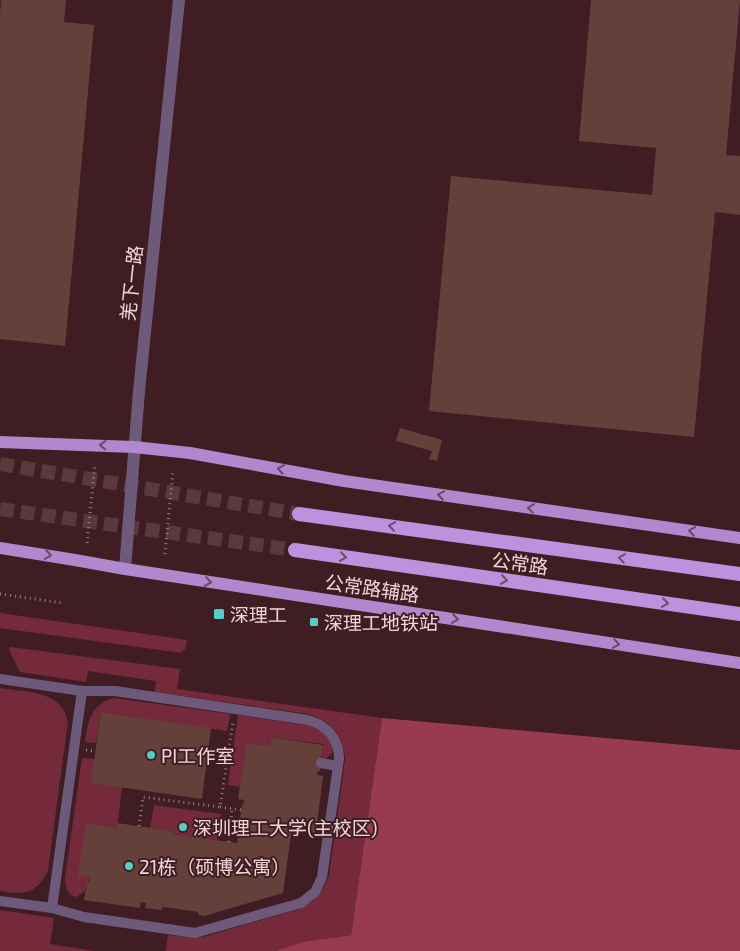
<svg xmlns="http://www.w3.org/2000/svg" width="740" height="951" viewBox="0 0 740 951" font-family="'Exo 2','Noto Sans SC',sans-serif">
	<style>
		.green { fill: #742a3a }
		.forest { fill: #983b4f }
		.building { fill: #65403a }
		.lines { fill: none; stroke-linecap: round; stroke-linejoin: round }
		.trunk-tunnel { stroke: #5a393e; stroke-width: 14; stroke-dasharray: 14 7; stroke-linecap: butt }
		.path { stroke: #9b7e83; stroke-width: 3; stroke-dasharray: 1 4; stroke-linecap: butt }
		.service { stroke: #6d5a7b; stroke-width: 10 }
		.tertiary { stroke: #6d5a7b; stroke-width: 12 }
		.primary { stroke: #b088cd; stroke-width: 12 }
		.trunk { stroke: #bd91dd; stroke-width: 14 }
		.oneway { stroke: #6d4867 }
		.oneway2 { stroke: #724b6d }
		.poi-dot { fill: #54cdc7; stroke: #401d23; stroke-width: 2 }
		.labels { text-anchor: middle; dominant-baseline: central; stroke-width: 4; stroke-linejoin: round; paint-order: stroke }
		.street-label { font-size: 19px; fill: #eed6d9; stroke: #401d23 }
		.poi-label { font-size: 19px; fill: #eed6d9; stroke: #401d23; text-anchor: start }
	</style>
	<rect width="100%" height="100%" fill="#401d23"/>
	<path class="green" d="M0,613l187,27 -2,10h-3v3l-182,-25z
		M10,647l170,22 -3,20 205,29 -31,217 -49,7 -26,9h-110l2,-16 27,3 12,-2 92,-27c16,-7 24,-17 30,-34l16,-115c-1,-23 -13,-39 -36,-46l-154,-22 1,-11 -68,-10 -2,11 -66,-10 -11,-22z
		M0,688c26,4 62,2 68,34l-20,148c-10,24 -25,25 -48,21z
		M114,698l116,16 -3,17 -126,-19 -5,31 -11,-1c3,-21 6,-38 29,-44z
		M238,715l74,11 12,7 6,8 3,7 -1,5 -5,5h-5l1,-14 -52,-7 -1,9 -24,-3 -6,44 -12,-2z
		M82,758l12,1 28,28 -5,42 -5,-1v-1l-26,-4 -7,52 11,2 -6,15 -8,5c-9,-2 -11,-10 -11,-19z
		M154,805l67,9 -4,26 -44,-6v-3l-23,-3z
		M0,910l54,8 -4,26 44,7h-94z"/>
	<path class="forest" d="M382,718l358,32v201h-464l26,-9 49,-7z"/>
	<path class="building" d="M1,0h65l-2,22 30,3 -29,321 -65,-7v-324z
		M591,0h149l-14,155 14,1v59l-25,-3 -21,225 -265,-26 22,-235 201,19 4,-47 -77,-7z
		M400,428l42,12 -5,21 -8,-2 3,-8 -36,-10z
		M101,712l110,16 -9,71 -111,-16z
		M271,737l52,8 -3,26h-2l-1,4 6,1 -7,57 -19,-3v-2l-5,-1 -9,66 -79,23 -6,-1v-3l-26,-4 -10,-1v3l-17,-2 1,-5 -5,-1 -1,6 -56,-8 3,-18h2l1,-5 -12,-1 8,-53 26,4v1l5,1v-6l56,8v3l64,9 5,-39 2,1v-5l-6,-1 8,-56 24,3z"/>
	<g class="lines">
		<path class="trunk-tunnel" d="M0,464l299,50
			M0,509l295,41"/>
		<path class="path" d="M87,543l8,-79
			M165,554l8,-83
			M0,594l63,9
			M86,750l9,1
			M220,807l21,3
			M139,826l4,-29 77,10 13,-85
			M229,842l3,-33"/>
		<path class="service" d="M0,679l82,12h33l193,29c19,5 31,19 31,39l-17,118 -7,15 -14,11 -106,30 -111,-16 -32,-9 -52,-7
			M321,763l17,3
			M52,908l30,-217"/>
		<path class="tertiary" d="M125,569l14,-178 40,-391"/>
		<path class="primary" d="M0,442l134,5 56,6 154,28 396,57
			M0,548l75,12 50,9 615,94"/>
		<path class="trunk" d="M299,514l441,60
			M295,550l445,64"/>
	</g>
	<defs><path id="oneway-chevron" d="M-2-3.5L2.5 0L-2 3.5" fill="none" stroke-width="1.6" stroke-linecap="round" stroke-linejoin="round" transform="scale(1.25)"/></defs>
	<g class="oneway">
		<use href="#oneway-chevron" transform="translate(103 445) rotate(-178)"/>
		<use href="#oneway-chevron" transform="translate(281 469) rotate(-170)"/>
		<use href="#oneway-chevron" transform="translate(441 495) rotate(-171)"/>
		<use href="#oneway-chevron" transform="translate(531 508) rotate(-172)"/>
		<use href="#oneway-chevron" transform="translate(692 531) rotate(-172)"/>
		<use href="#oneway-chevron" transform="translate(48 555) rotate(9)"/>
		<use href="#oneway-chevron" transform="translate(208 582) rotate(9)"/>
		<use href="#oneway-chevron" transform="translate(455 619) rotate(8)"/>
		<use href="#oneway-chevron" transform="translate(616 644) rotate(9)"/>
	</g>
	<g class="oneway2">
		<use href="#oneway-chevron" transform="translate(392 526) rotate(-172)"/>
		<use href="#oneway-chevron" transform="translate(343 557) rotate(8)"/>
		<use href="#oneway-chevron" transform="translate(622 558) rotate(-172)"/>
		<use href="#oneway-chevron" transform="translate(504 580) rotate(8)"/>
		<use href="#oneway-chevron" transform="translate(665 603) rotate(8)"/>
	</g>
	<g class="poi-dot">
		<rect x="213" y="608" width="12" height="12" rx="2.5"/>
		<rect x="309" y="617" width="10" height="10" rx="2.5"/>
		<circle cx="151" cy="755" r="5"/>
		<circle cx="183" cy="827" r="5"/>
		<circle cx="129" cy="866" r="5"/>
	</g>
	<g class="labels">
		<g class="street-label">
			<text transform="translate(131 283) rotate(-84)">羌下一路</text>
			<text transform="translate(520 563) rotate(8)">公常路</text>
			<text transform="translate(372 588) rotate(8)">公常路辅路</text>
		</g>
		<g class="poi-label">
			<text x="230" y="614">深理工</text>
			<text x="324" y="622">深理工地铁站</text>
			<text x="161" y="755">PI工作室</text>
			<text x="193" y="827">深圳理工大学(主校区)</text>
			<text x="139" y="866">21栋（硕博公寓）</text>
		</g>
	</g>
</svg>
